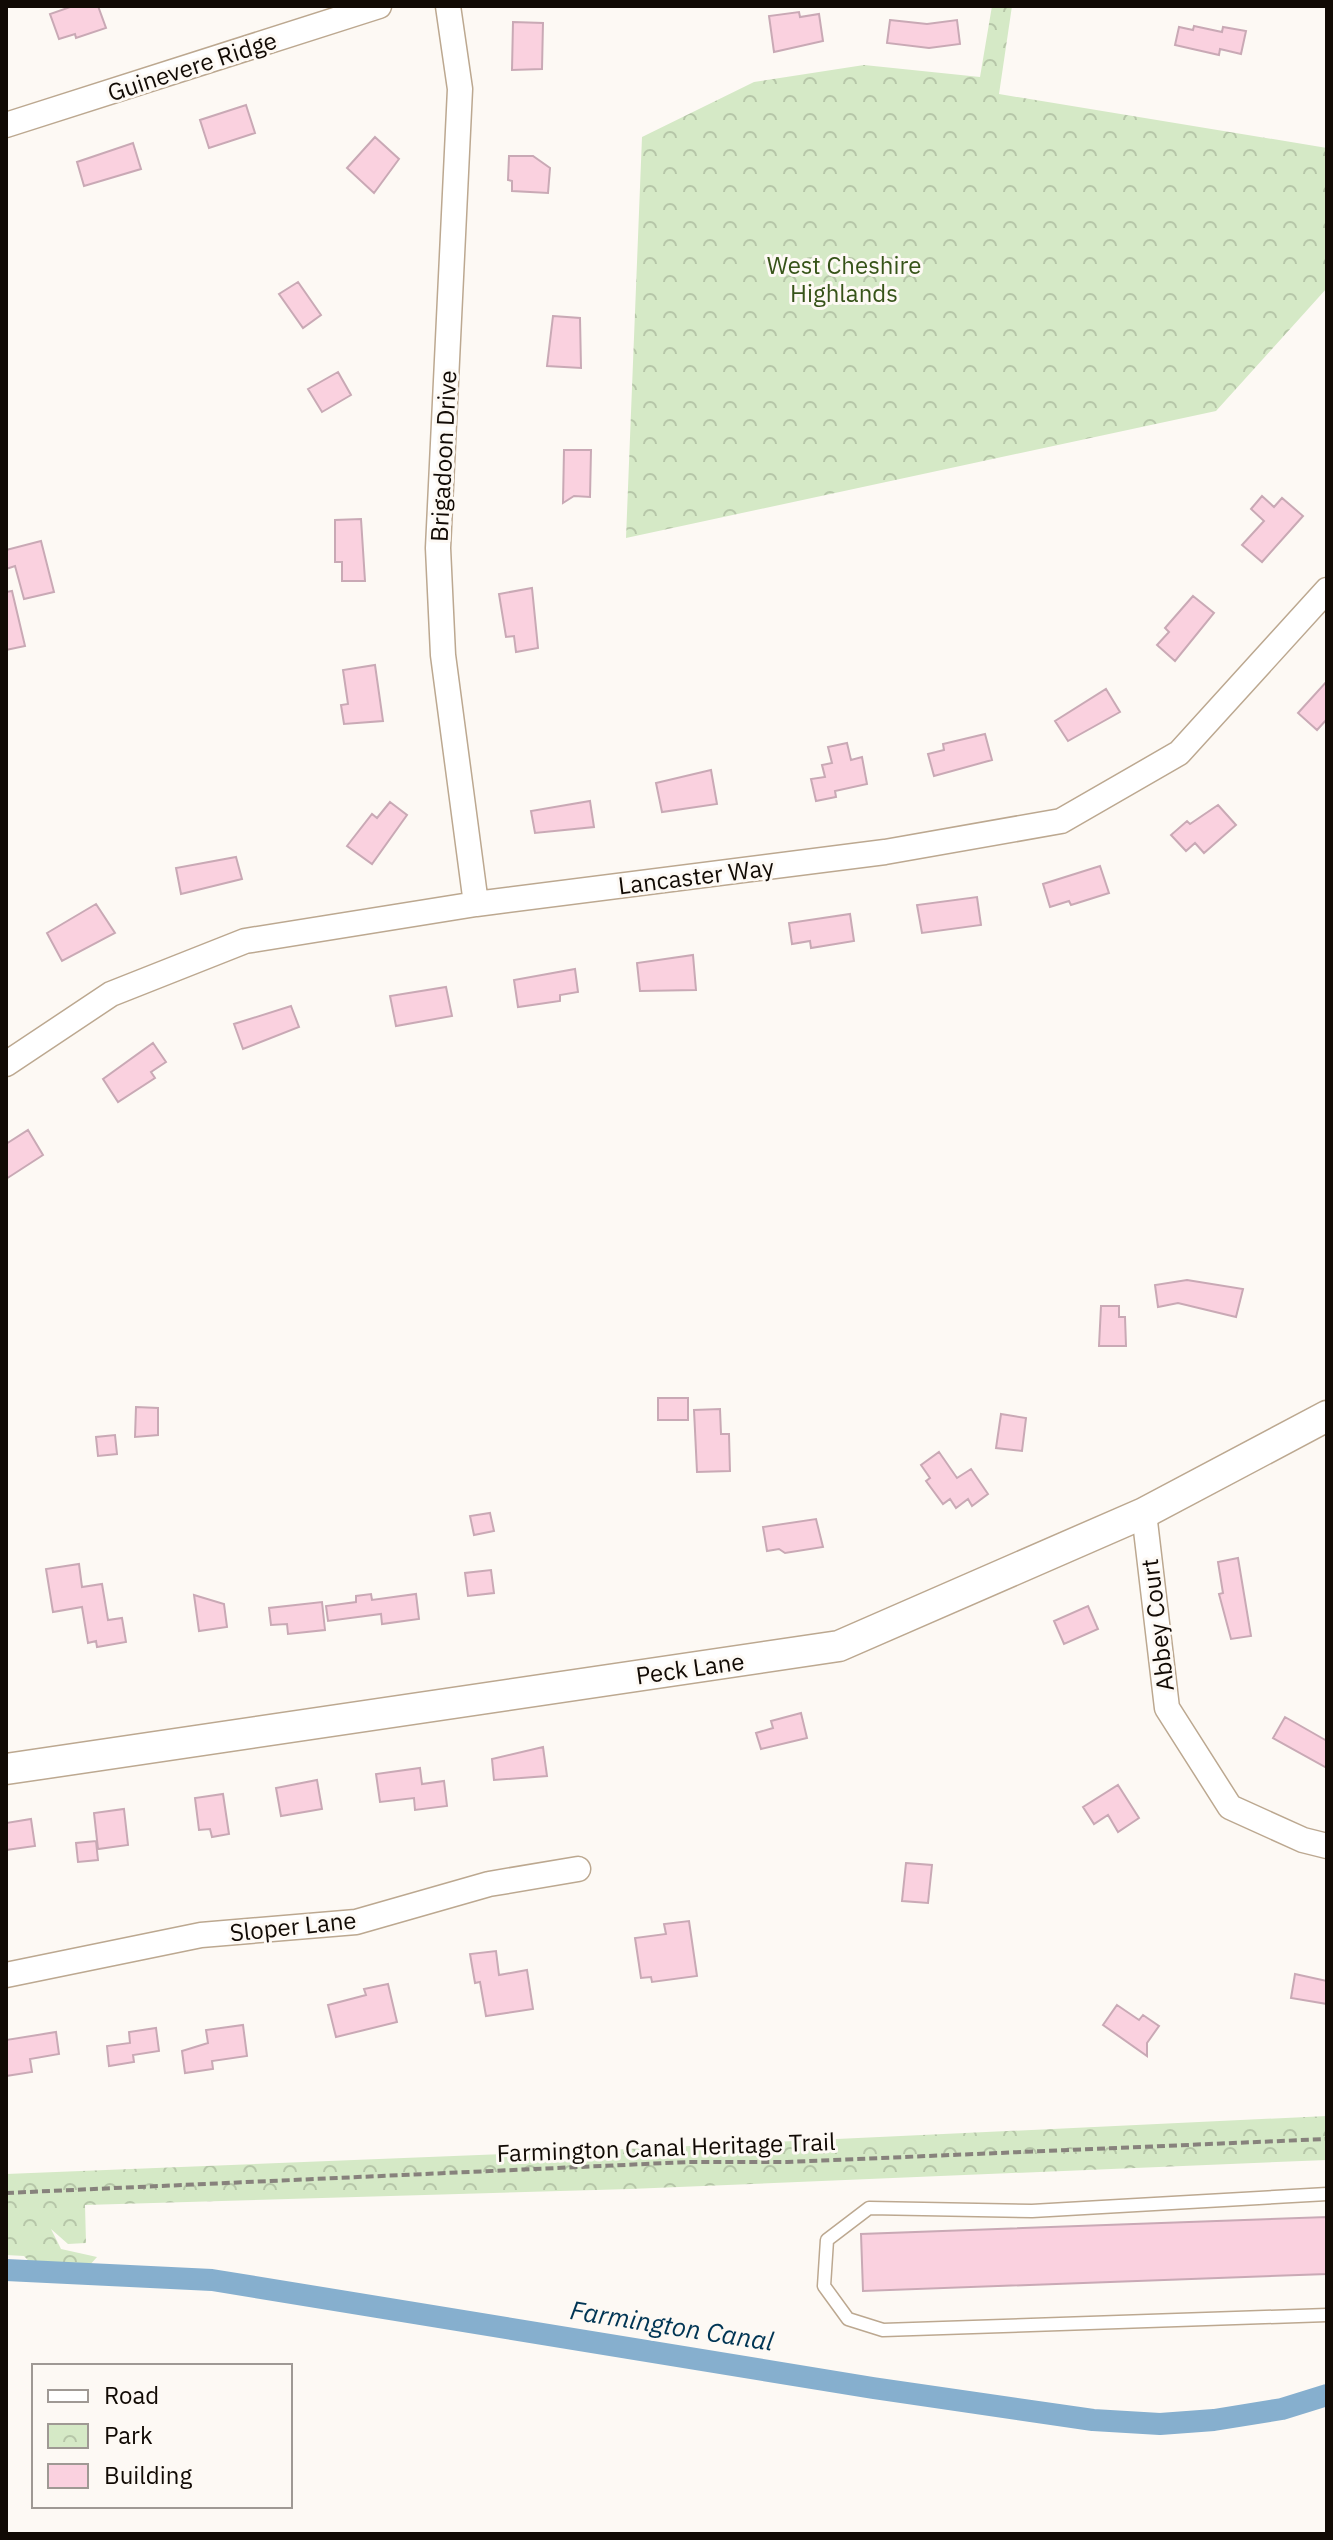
<svg xmlns="http://www.w3.org/2000/svg" width="1333" height="2540" viewBox="0 0 1333 2540" font-family="'IBM Plex Sans',sans-serif">
	<style>
		.park { fill: url(#park-crowns) }
		.lines { fill: none; stroke-linecap: round; stroke-linejoin: round }
		.canal { stroke: #86afce; stroke-width: 22 }
		.building { fill: #fad1df; stroke: #c9a9b5; stroke-width: 2 }
		.service-casing { stroke: #bca890; stroke-width: 15 }
		.minor-casing { stroke: #bca890; stroke-width: 27 }
		.tertiary-casing { stroke: #bca890; stroke-width: 33 }
		.path { stroke: #87827c; stroke-width: 4; stroke-dasharray: 8 4; stroke-linecap: butt }
		.service { stroke: #fff; stroke-width: 12 }
		.minor { stroke: #fff; stroke-width: 24 }
		.tertiary { stroke: #fff; stroke-width: 30 }
		.labels { text-anchor: middle; dominant-baseline: central; stroke-width: 6; stroke-linejoin: round; paint-order: stroke }
		.street-label { font-size: 24px; fill: #110a04; stroke: #fdf9f4 }
		.park-label { font-size: 24px; fill: #365318; stroke: #fdf9f4 }
		.water-label { font-size: 26px; font-style: italic; fill: #003554; stroke: #fdf9f4 }
	</style>
	<defs>
		<pattern id="park-crowns" width="20" height="18" patternUnits="userSpaceOnUse" patternTransform="scale(2)"><rect width="20" height="18" fill="#d5e9c6"/><path d="M2 6a3 3 0 1 1 6 0M12 15a3 3 0 1 1 6 0" fill="none" stroke="#b6c6a8"/></pattern>
	</defs>
	<rect width="100%" height="100%" fill="#fdf9f4"/>
	<path class="park" d="M992,6h20l-13,88 328,54v140l-111,123 -590,127 16,-401 112,-55 110,-17 116,12z
		M1327,2116v44l-697,29 -545,16 1,38 -18,1 -17,-15 10,20 36,8 -8,9 -11,2 -22,-6 -17,10 -15,-16 -18,-1v-81l599,-24z"/>
	<g class="lines">
		<path class="canal" d="M6,2270l206,10 661,108 220,32 67,4 54,-4 68,-11 45,-14"/>
	</g>
	<path class="building" d="M73,6h25l8,22 -30,10 -1,-4 -16,5 -9,-25z
		M799,12l1,5 19,-3 4,27 -49,11 -5,-36z
		M890,20l37,4 30,-4 3,24 -31,4 -42,-5z
		M513,22l30,1 -1,46 -30,1z
		M1194,26l28,6 1,-5 23,4 -5,23 -21,-5 -1,6 -44,-10 4,-18 14,3z
		M246,105l9,28 -46,15 -9,-28z
		M375,137l24,22 -25,34 -27,-25z
		M133,143l8,26 -57,17 -7,-24z
		M509,156h24l17,12 -2,25 -36,-2v-10l-4,-1z
		M298,282l23,33 -18,13 -24,-34z
		M553,316l27,2 1,50 -34,-2z
		M338,372l13,23 -29,17 -14,-23z
		M564,450h27l-1,47 -16,-1 -11,7z
		M1262,496l12,11 8,-9 21,18 -41,46 -20,-17 22,-24 -13,-12z
		M361,519l4,62h-23v-19h-7v-42z
		M41,541l13,51 -30,7 -9,-33 -9,3v-19z
		M532,588l6,60 -22,4 -2,-16 -8,1 -7,-43z
		M12,591l13,55 -19,4v-58z
		M1193,596l21,17 -39,48 -18,-16 12,-13 -4,-4z
		M375,665l8,56 -39,3 -3,-19 7,-1 -5,-34z
		M1327,681v38l-10,11 -19,-17z
		M1106,689l14,23 -52,29 -13,-20z
		M985,734l7,26 -58,16 -6,-22 16,-4 -1,-6z
		M847,743l4,17 11,-3 5,27 -32,7 1,6 -20,4 -5,-22 14,-2 -3,-12 10,-2 -4,-16z
		M711,770l6,34 -55,8 -6,-29z
		M590,801l4,26 -59,6 -4,-22z
		M390,802l17,13 -35,49 -25,-18 25,-32 5,4z
		M1218,805l18,20 -32,28 -9,-10 -9,8 -15,-16 16,-14 3,3z
		M236,857l6,22 -61,15 -5,-26z
		M1100,866l9,27 -38,12 -2,-4 -19,6 -7,-23z
		M977,897l4,28 -59,8 -5,-28z
		M96,904l19,29 -53,28 -15,-28z
		M850,914l4,27 -43,7 -1,-7 -18,3 -3,-21z
		M693,955l3,35 -56,1 -3,-28z
		M575,969l3,23 -18,3v6l-42,6 -4,-27z
		M446,987l6,29 -56,10 -6,-30z
		M291,1006l8,21 -56,22 -9,-25z
		M153,1043l13,19 -15,10 4,6 -37,24 -15,-23z
		M28,1130l15,25 -37,24v-35z
		M1187,1280l56,9 -7,28 -58,-14 -20,4 -3,-22z
		M1101,1306h18v11h6l1,29h-27z
		M658,1398h30v22h-30z
		M136,1407l22,1v27l-23,2z
		M720,1409l1,25h8l1,37 -33,1 -3,-62z
		M1001,1414l25,4 -4,33 -26,-3z
		M115,1435l2,19 -19,2 -2,-19z
		M939,1452l18,26 14,-9 17,25 -16,12 -4,-7 -12,9 -6,-9 -7,5 -17,-23 4,-3 -9,-13z
		M490,1513l4,18 -20,4 -4,-19z
		M816,1519l7,28 -38,6 -6,-4 -12,2 -4,-24z
		M1238,1558l13,78 -20,3 -12,-45 4,-1 -5,-31z
		M79,1564l3,23 20,-3 6,36 14,-2 4,24 -29,5 -1,-6 -8,2 -6,-36 -29,5 -7,-43z
		M491,1570l3,23 -26,3 -3,-23z
		M371,1594l1,6 44,-6 3,25 -37,5 -1,-10 -53,7 -2,-15 30,-4v-6z
		M194,1595l30,9 3,23 -28,4z
		M322,1602l3,28 -37,4 -1,-10 -16,1 -2,-17z
		M1088,1606l10,23 -34,15 -10,-23z
		M801,1713l6,25 -46,11 -5,-16 17,-5 -2,-7z
		M1285,1717l42,24v27l-54,-30z
		M543,1747l4,29 -53,4 -2,-21z
		M420,1768l2,16 22,-3 3,25 -32,4 -1,-12 -34,4 -4,-28z
		M317,1780l5,29 -41,7 -5,-28z
		M1118,1785l21,33 -21,14 -10,-17 -14,9 -11,-17z
		M223,1794l6,40 -17,3 -2,-8 -11,1 -4,-32z
		M124,1809l4,36 -30,4 -4,-36z
		M31,1819l4,27 -29,4v-27z
		M96,1841l2,19 -20,2 -2,-19z
		M906,1863l26,2 -4,38 -26,-2z
		M689,1921l8,55 -45,6 -1,-5 -10,1 -6,-40 31,-4 -2,-10z
		M496,1951l3,24 28,-5 6,39 -47,7 -6,-34 -5,1 -5,-29z
		M1295,1974l32,7v23l-36,-6z
		M388,1984l9,38 -61,15 -8,-32 38,-10 -2,-6z
		M1117,2005l22,15 4,-5 16,11 -12,17v13l-44,-31z
		M243,2025l4,31 -35,5 1,8 -28,4 -3,-22 26,-8 -2,-13z
		M156,2028l3,23 -26,4 1,7 -25,4 -2,-20 23,-3 -1,-11z
		M56,2032l3,22 -29,5 2,13 -26,4v-36z
		M1327,2217v57l-464,17 -2,-57z"/>
	<g class="lines">
		<defs>
			<path id="service" d="M1327,2194l-295,17 -163,-3 -42,32 -3,46 24,33 35,11 444,-15"/>
			<path id="minor" d="M448,6l12,83 -22,459 5,107 33,249
				M6,125l373,-119
				M6,1064l105,-70 134,-53 231,-37 409,-52 176,-31 118,-68 148,-163
				M1144,1513l23,195 63,99 73,33 24,6
				M6,1975l195,-40 155,-13 133,-38 89,-15"/>
			<path id="tertiary" d="M6,1769l833,-123 305,-133 183,-97"/>
		</defs>
		<use href="#service" class="service-casing"/>
		<use href="#minor" class="minor-casing"/>
		<use href="#tertiary" class="tertiary-casing"/>
		<path class="path" d="M6,2193l683,-31h98l540,-23"/>
		<use href="#service" class="service"/>
		<use href="#minor" class="minor"/>
		<use href="#tertiary" class="tertiary"/>
	</g>
	<g class="labels">
		<g class="street-label">
			<text transform="translate(192 66) rotate(-18)">Guinevere Ridge</text>
			<text transform="translate(443 456) rotate(-87)">Brigadoon Drive</text>
			<text transform="translate(696 876) rotate(-7)">Lancaster Way</text>
			<text transform="translate(1157 1625) rotate(-97)">Abbey Court</text>
			<text transform="translate(690 1668) rotate(-8)">Peck Lane</text>
			<text transform="translate(293 1926) rotate(-6)">Sloper Lane</text>
			<text transform="translate(666 2147) rotate(-2)">Farmington Canal Heritage Trail</text>
		</g>
		<g class="park-label">
			<text x="844" y="265">West Cheshire<tspan x="844" dy="28">Highlands</tspan></text>
		</g>
		<g class="water-label">
			<text transform="translate(672 2325) rotate(9)">Farmington Canal</text>
		</g>
	</g>
	<rect width="1333" height="2540" fill="none" stroke="#110a04" stroke-width="16"/>
	<rect x="32" y="2364" width="260" height="144" fill="#fdf9f4" stroke="#9f9994" stroke-width="2"/>
	<rect x="48" y="2390" width="40" height="12" fill="#ffffff" stroke="#9f9994" stroke-width="2"/>
	<text x="104" y="2404" font-size="24" fill="#110a04">Road</text>
	<rect x="48" y="2424" width="40" height="24" fill="url(#park-crowns)" stroke="#9f9994" stroke-width="2"/>
	<text x="104" y="2444" font-size="24" fill="#110a04">Park</text>
	<rect x="48" y="2464" width="40" height="24" fill="#fad1df" stroke="#9f9994" stroke-width="2"/>
	<text x="104" y="2484" font-size="24" fill="#110a04">Building</text>
</svg>
